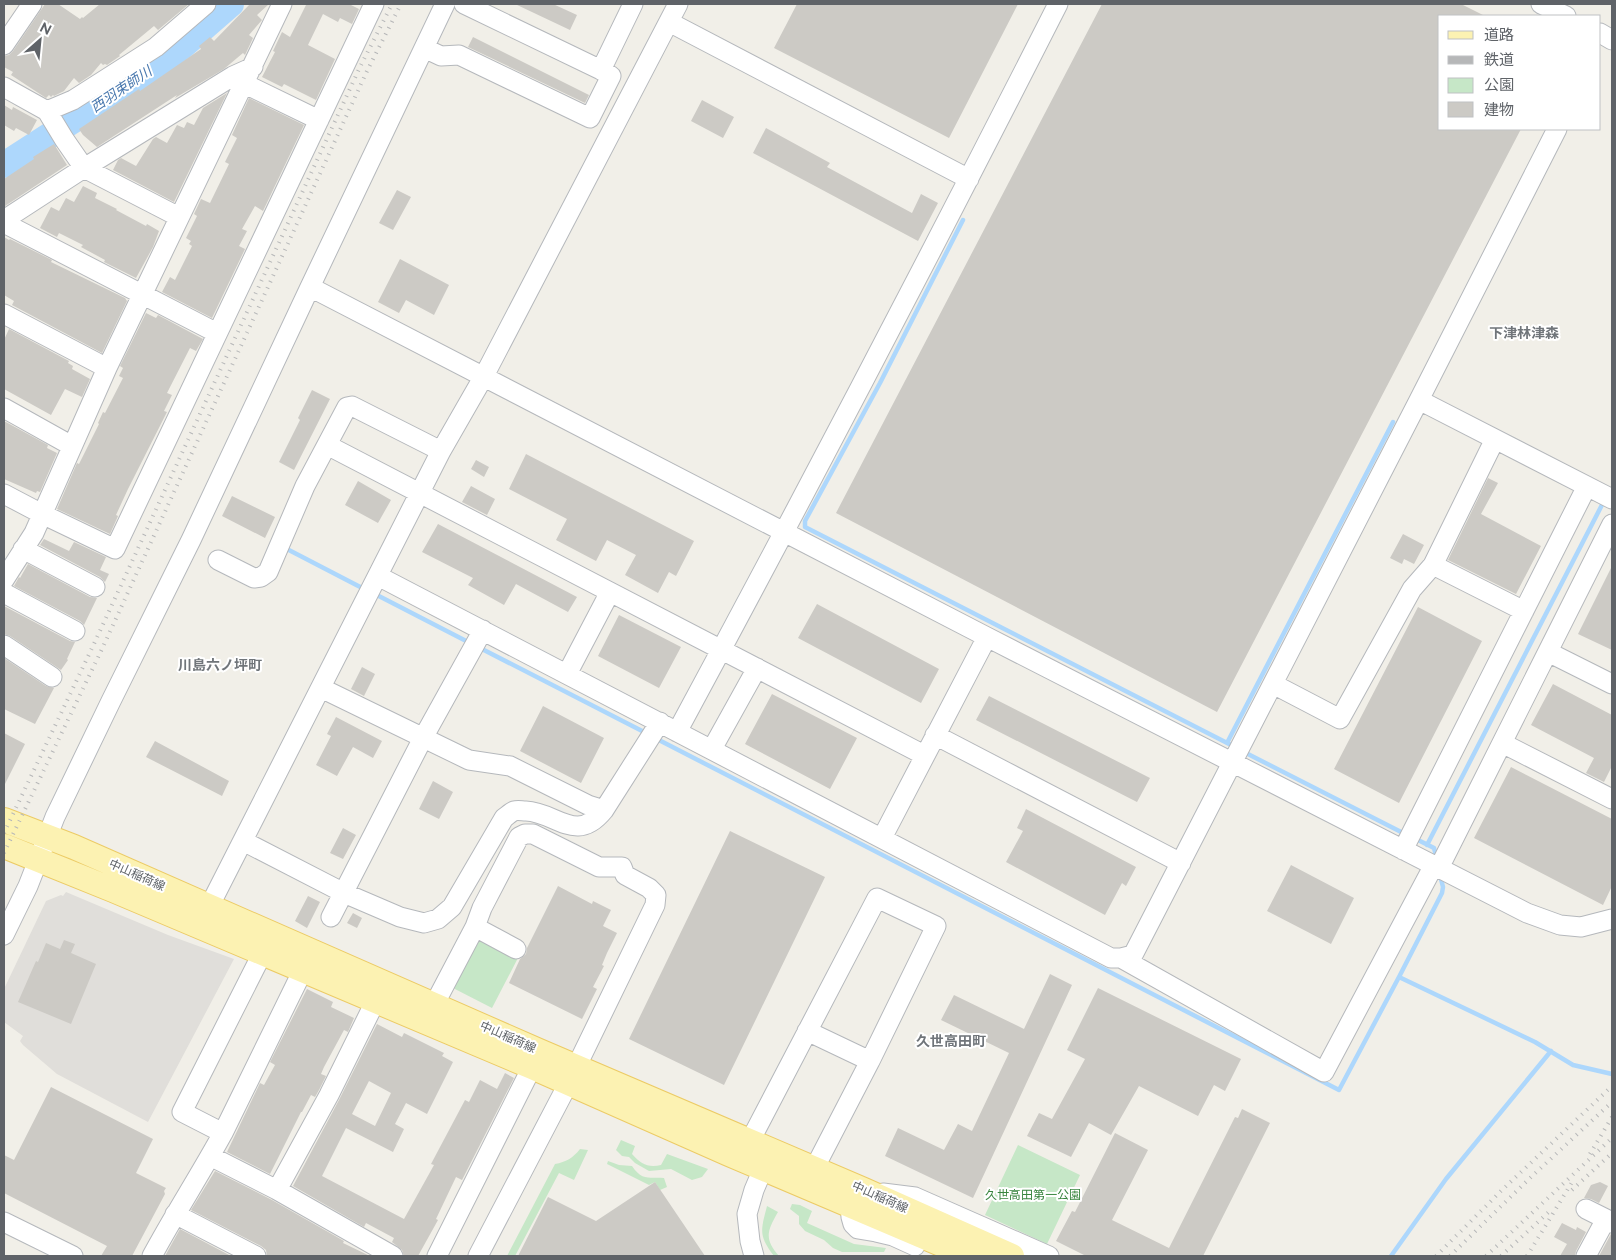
<svg xmlns="http://www.w3.org/2000/svg" width="1616" height="1260" viewBox="0 0 1616 1260" font-family="Raleway,'Noto Sans JP',sans-serif">
	<style>
		.industrial { fill: #e0deda }
		.green { fill: #c6e7c7 }
		.lines { fill: none; stroke-linecap: round; stroke-linejoin: round }
		.stream { stroke: #add7fc; stroke-width: 4.5 }
		.river { stroke: #add7fc; stroke-width: 26 }
		.building { fill: #cccac5; fill-rule: evenodd }
		.minor-casing { stroke: #b5b8bc; stroke-width: 21 }
		.major-casing { stroke: #eccb65; stroke-width: 26 }
		.minor { stroke: #fff; stroke-width: 19 }
		.major { stroke: #fcf2b2; stroke-width: 24 }
		.rail { stroke: #b6b7b8; stroke-width: 4; stroke-dasharray: 1 6; stroke-linecap: butt }
		.labels { text-anchor: middle; dominant-baseline: central; stroke-width: 4; stroke-linejoin: round; paint-order: stroke }
		.street-label { font-size: 12px; fill: #5f6368; stroke: #fff }
		.park-label { font-size: 12px; fill: #39853f; stroke: #fff }
		.water-label { font-size: 14px; font-style: italic; fill: #4978ae; stroke: #fff }
		.neighbourhood-label { font-size: 14px; font-weight: bold; fill: #70757a; stroke: #fff }
	</style>
	<rect width="100%" height="100%" fill="#f1efe8"/>
	<path class="industrial" d="M66,892l102,43 66,24 -86,163 -91,-48 -34,-29 -3,-4 3,-5 -19,-14v-33l42,-88 15,-6 2,1z"/>
	<path class="green" d="M484,938l35,18 -27,52 -41,-21 22,-46z
		M621,1140l14,6 -3,8c9,10 16,14 29,11l6,-11 41,15 -6,8 -10,3 -21,-11 -22,2 -14,-8 -6,-6 -7,-1 -6,-6z
		M1018,1145l62,30 -33,69 -62,-29z
		M580,1149l8,1 -14,30 -15,-7 -44,83h-8l48,-92c11,-2 18,-6 25,-15z
		M608,1161l11,4 13,1c10,15 17,11 32,12l3,9 -7,3 -5,-8 -6,3 -42,-21z
		M792,1204l8,1 12,6 -5,12 47,21 32,4 -2,4h-42l-9,-4 -9,-8 -19,-9 -6,-7v-8l-9,-7z
		M767,1206l11,6c-11,19 -14,27 1,44h-5c-16,-21 -13,-26 -7,-50z"/>
	<g class="lines">
		<path class="stream" d="M963,220l-83,163 -75,138v6l430,220
			M285,548l81,42
			M373,593l97,50
			M480,648l166,85
			M655,738l684,352 60,-113 43,-84 1,-6 -3,-12
			M1227,743l166,-321
			M1242,751l165,84
			M1414,838l20,10 3,12
			M1427,845l178,-346
			M1399,977l136,65 38,23 39,9
			M1391,1256l55,-77 105,-128"/>
		<path class="river" d="M4,165l144,-93 36,-27 47,-41"/>
	</g>
	<path class="building" d="M45,4h13l22,15 2,-2 1,1 17,-14h89l-31,26 -4,-4 -35,29 1,1 -13,9 -2,-1 -2,1 -2,-2 -10,12 -12,8 -5,-5 -10,13 -10,5 -1,-1 -2,2 -2,-2 -3,3 -35,-23 2,-3 -9,-5v-11l5,-1 4,-4z
		M250,4h19l-12,11 5,5 -13,15 4,3 -8,17 -2,-2 -19,16 -49,29 2,-3 -80,52 -14,-12 -4,-6 60,-40 1,2 61,-42 -2,-3 11,-9 4,4z
		M303,4h46l10,5 -7,15 -12,-6 -2,4 -15,-8 -15,31 27,14 -19,41 -32,-16 -2,3 -20,-10 13,-25 -2,-1 9,-19 8,5 16,-32z
		M515,4h38l24,11 -7,15z
		M797,4h221l-69,134 -175,-90z
		M1102,4h359l24,12h-45v113h81l-304,583 -381,-199z
		M473,37l116,58 -4,8 -117,-56z
		M227,93l-53,109 -61,-32 5,-10 3,-2 15,8 17,-27 3,-2 11,6 10,-18 7,3 3,-6 7,3 9,-17z
		M249,98l55,27 -41,86 -8,-5 -13,23 5,2 -8,15 6,3 -33,69 -50,-26 8,-15 5,3 17,-34 -3,-2 2,-3 -5,-3 11,-22 -3,-2 7,-15 9,4 19,-39 -4,-2 12,-24 -5,-3z
		M702,100l32,17 -11,21 -32,-17z
		M4,105l8,5 1,-3 24,13 -8,15 -13,-7 -2,3 -10,-6z
		M766,128l64,35 -3,4 85,46 9,-19 17,9 -20,38 -165,-88z
		M54,144l13,21 -62,41 -1,-2v-25l30,-20 -1,-2z
		M83,186l14,7 -2,5 22,11 -1,1 30,16 1,-2 12,7 -6,16 -17,31 -32,-16 1,-2 -24,-13 2,-2 -24,-12 -2,4 -17,-9 11,-21 8,4 7,-13 8,4z
		M397,190l14,7 -18,33 -14,-7z
		M4,237l5,3 1,-1 42,21 -1,2 74,36 2,3 -25,52 -90,-48 2,-4 -10,-6z
		M400,259l49,26 -15,30 -28,-15 -7,13 -21,-11z
		M146,313l10,5 2,-3 45,24 -7,12 -6,-3 -23,45 5,2 -8,16 3,1 -39,77 -12,26 2,1 -8,18 -53,-25 20,-46 2,1 20,-40 -1,-1 5,-11 2,1 18,-35 -4,-2 4,-8 -3,-2z
		M9,329l60,32 -1,2 5,3 -1,3 18,10 -8,18 -17,-8 -14,26 -47,-26v-49z
		M312,390l18,9 -36,71 -15,-8 21,-42 -2,-2z
		M4,421l44,24 -1,3 10,5 -17,39 -3,-1 -1,2 -32,-14z
		M526,454l168,87 -18,35 -7,-4 -11,21 -33,-18 11,-20 -29,-15 -11,21 -40,-21 11,-21 -58,-30z
		M476,460l13,7 -5,10 -13,-8z
		M1488,478l10,5 -17,31 60,32 -25,48 -68,-34z
		M358,481l33,19 -13,23 -33,-18z
		M471,486l24,13 -8,16 -25,-13z
		M232,496l43,21 -10,21 -43,-22z
		M438,524l139,73 -9,15 -52,-28 -12,21 -36,-20 5,-7 -51,-26z
		M1403,534l21,11 -10,19 -10,-5 -2,5 -12,-6z
		M44,539l25,12 5,-9 32,15 -6,13 9,4 -4,8 -5,-5 -60,-32z
		M28,564l62,33 7,1 -13,27 -4,-4 -66,-35 5,-9 1,1z
		M1612,566v84l-34,-16z
		M817,604l122,65 -18,34 -123,-65z
		M4,606l66,35 5,1 -8,17 1,1 -7,10 -51,-34 -6,-2z
		M1418,607l64,34 -83,162 -65,-34z
		M619,615l62,32 -22,41 -61,-32z
		M4,658l42,28 8,2 -19,36 -31,-15z
		M362,667l13,7 -11,22 -13,-7z
		M1553,684l59,31v51l-8,16 -18,-9 8,-15 -63,-33z
		M772,694l85,44 -27,51 -85,-45z
		M989,696l161,82 -13,24 -161,-82z
		M543,706l61,32 -23,45 -61,-32z
		M336,717l46,24 -9,17 -20,-11 -16,29 -21,-11 15,-29 -4,-2z
		M4,733l21,11 -21,42z
		M155,741l74,40 -7,15 -76,-39z
		M1511,767l101,52v67l-9,19 -129,-67z
		M433,781l20,11 -14,27 -20,-10z
		M1026,809l110,58 -10,19 -4,-3 -17,32 -99,-53 17,-31 -6,-3z
		M343,828l13,7 -13,24 -13,-6z
		M730,831l95,46 -101,208 -95,-46z
		M1291,865l63,33 -23,46 -64,-33z
		M558,886l34,18 1,-3 18,9 -8,16 14,7 -10,20 -5,12 2,1 -11,21 4,2 -15,30 -73,-36 11,-24 6,-5 1,-6z
		M308,896l12,6 -13,26 -12,-7z
		M353,913l9,5 -5,10 -10,-5z
		M64,940l11,4 -4,9 25,11 -25,60 -53,-22 18,-41 2,1 8,-19 14,6z
		M1050,974l22,11 -99,213 -88,-42 13,-28 46,22 14,-26 14,7 37,-78 -68,-33 13,-25 70,34z
		M1098,988l143,71 -16,32 -11,-6 -16,31 -59,-30 -28,49 -22,-12 -18,34 -44,-21 12,-23 13,6 33,-60 -18,-9z
		M307,989l26,13 -2,5 23,11 -6,14 -4,-2 -20,37 -3,7 5,2 -7,14 -4,7 -4,-2 -9,17h-1l-31,62 -43,-22 33,-69 4,2 11,-20 -5,-3z
		M377,1024l25,13 2,-4 40,20 -2,3 11,6 -26,52 -21,-11 -11,21 9,5 -11,23 -47,-24 -24,48 82,43 30,-54 -3,-1 34,-64 4,2 11,-22 17,9 8,-16 9,5 -52,102 -6,-3 -20,42 2,1 -20,36h-14l-2,-6 -10,-8 2,-4 -28,-15 -2,4 -71,-41 46,-86zM369,1081l22,12 -16,33 -23,-12z
		M51,1087l102,52 -17,34 30,15 -2,3 1,3 -33,62h-31l6,-10 -103,-53v-38l10,5z
		M1242,1109l28,14 -67,133h-117l-30,-15 16,-30 3,1 40,-79 33,17 -36,70 57,28 66,-131 3,1z
		M215,1171l57,29 72,41 -1,2 27,13h-103l-1,-6 -5,-4 -70,-36z
		M655,1182l50,74h-187l30,-59 48,24z
		M1600,1182l8,4 -9,17 -8,-4 -7,-1 7,-13z
		M1562,1223l14,7 1,-3 9,5 -10,19 -1,5h-15l7,-12 -13,-7z
		M180,1229l51,27h-66z
		M1611,1234h1v22h-13z"/>
	<g class="lines">
		<defs>
			<path id="minor" d="M464,4l137,66 32,-66
				M1541,4l25,12
				M669,22l300,157
				M1600,33l12,7
				M4,45l28,-41
				M424,48l17,8 18,-1 131,63 21,-42 -10,-6
				M245,84l74,36
				M4,87l43,24 26,-11 83,-53 50,-43
				M47,111l17,28 20,29 95,49
				M4,220l80,-52 149,-92 20,-9
				M4,223l213,110
				M310,287l677,350 540,276 33,12 21,2 31,-8
				M4,314l103,54
				M1419,400l193,99
				M4,408l68,38
				M327,445l597,310
				M4,494l38,20 73,35 259,-545
				M23,549l72,38
				M218,560l36,18 7,-1 7,-5 37,-86 42,-79 5,-1 89,45
				M1433,565l91,46
				M378,576l733,382h10l12,-3 286,-555 138,-271
				M4,580l30,-47 73,-165 175,-364
				M4,593l71,38
				M4,645l48,32
				M1548,652l64,32
				M567,674l43,-82
				M1273,684l67,35 72,-130 21,-24 62,-126
				M321,688l148,72 41,6 78,39 16,5
				M677,732c130,-241 257,-484 381,-728
				M935,735l246,128
				M1502,743l110,56
				M712,749l45,-81
				M882,838l105,-201
				M243,841l101,52 56,24 24,6 14,-4 14,-12 52,-89c3,-2 7,-6 10,-7 4,-1 8,0 12,0 30,1 50,34 78,-1l56,-88
				M1403,850l184,-364
				M1439,868l173,-344
				M209,907l232,-456 43,-75 194,-372
				M331,917l92,-179 60,-108
				M475,927l41,22
				M4,935l24,-49 27,-69 56,-116 80,-161 119,-253 135,-283
				M1121,958l203,114 110,-207
				M434,1005l41,-78 7,-19 37,-71 6,-3h8l66,33h23l3,8 24,13 7,7 -1,10 -87,179 -90,172
				M807,1031l63,30
				M223,1133l-41,-21 80,-158
				M750,1141l127,-243 59,28 -66,135 -56,108
				M210,1156l67,34 116,66
				M277,1190l52,-95 46,-93
				M883,1193l32,4 134,59
				M850,1204l1,13 2,7 5,5 18,3 17,4 22,10
				M1586,1209l20,10
				M175,1214l81,42
				M4,1222l69,34
				M152,1256c22,-41 48,-81 71,-123l80,-163
				M437,1256l95,-189
				M754,1256l-4,-15 -3,-27 7,-24 14,-33
				M1586,1256l20,-37 6,4"/>
			<path id="major" d="M4,820l70,27 465,204 325,139 148,66
				M4,846l109,44 419,177 197,87 240,102"/>
		</defs>
		<use href="#minor" class="minor-casing"/>
		<use href="#major" class="major-casing"/>
		<use href="#minor" class="minor"/>
		<use href="#major" class="major"/>
		<path class="rail" d="M4,833l89,-187 267,-579 32,-63
			M4,853l98,-204 265,-578 34,-67
			M1590,1154l22,-37
			M1572,1190l40,-37
			M1436,1256l65,-65 111,-105
			M1450,1256l79,-77 83,-77
			M1486,1256l126,-118
			M1501,1256l51,-47
			M1527,1256l47,-77"/>
	</g>
	<g class="labels">
		<g class="street-label">
			<text transform="translate(137 875) rotate(24)">中山稲荷線</text>
			<text transform="translate(508 1037) rotate(24)">中山稲荷線</text>
			<text transform="translate(880 1197) rotate(24)">中山稲荷線</text>
		</g>
		<g class="park-label">
			<text x="1033" y="1195">久世高田第一公園</text>
		</g>
		<g class="water-label">
			<text transform="translate(121 89) rotate(-34)">西羽束師川</text>
		</g>
		<g class="neighbourhood-label">
			<text x="1524" y="333">下津林津森</text>
			<text x="220" y="665">川島六ノ坪町</text>
			<text x="951" y="1041">久世高田町</text>
		</g>
	</g>
	<rect width="1616" height="1260" fill="none" stroke="#5f6368" stroke-width="10"/>
	<rect x="1438" y="15" width="162" height="115" fill="#ffffff" stroke="#bfc1c3"/>
	<rect x="1448" y="31" width="25" height="8" fill="#fcf2b2" stroke="#bfc1c3"/>
	<text x="1484" y="40" font-size="15" fill="#5f6368">道路</text>
	<rect x="1448" y="56" width="25" height="8" fill="#b6b7b8" stroke="#bfc1c3"/>
	<text x="1484" y="65" font-size="15" fill="#5f6368">鉄道</text>
	<rect x="1448" y="78" width="25" height="15" fill="#c6e7c7" stroke="#bfc1c3"/>
	<text x="1484" y="90" font-size="15" fill="#5f6368">公園</text>
	<rect x="1448" y="102" width="25" height="15" fill="#cccac5" stroke="#bfc1c3"/>
	<text x="1484" y="115" font-size="15" fill="#5f6368">建物</text>
	<g transform="translate(40 40) rotate(27)" stroke="#ffffff" stroke-width="4" paint-order="stroke">
	<path d="M0-4L9 19L0 12L-9 19Z" fill="#5f6368"/>
	<text y="-8" font-size="14" font-weight="bold" text-anchor="middle" fill="#5f6368">N</text>
	</g>
</svg>
